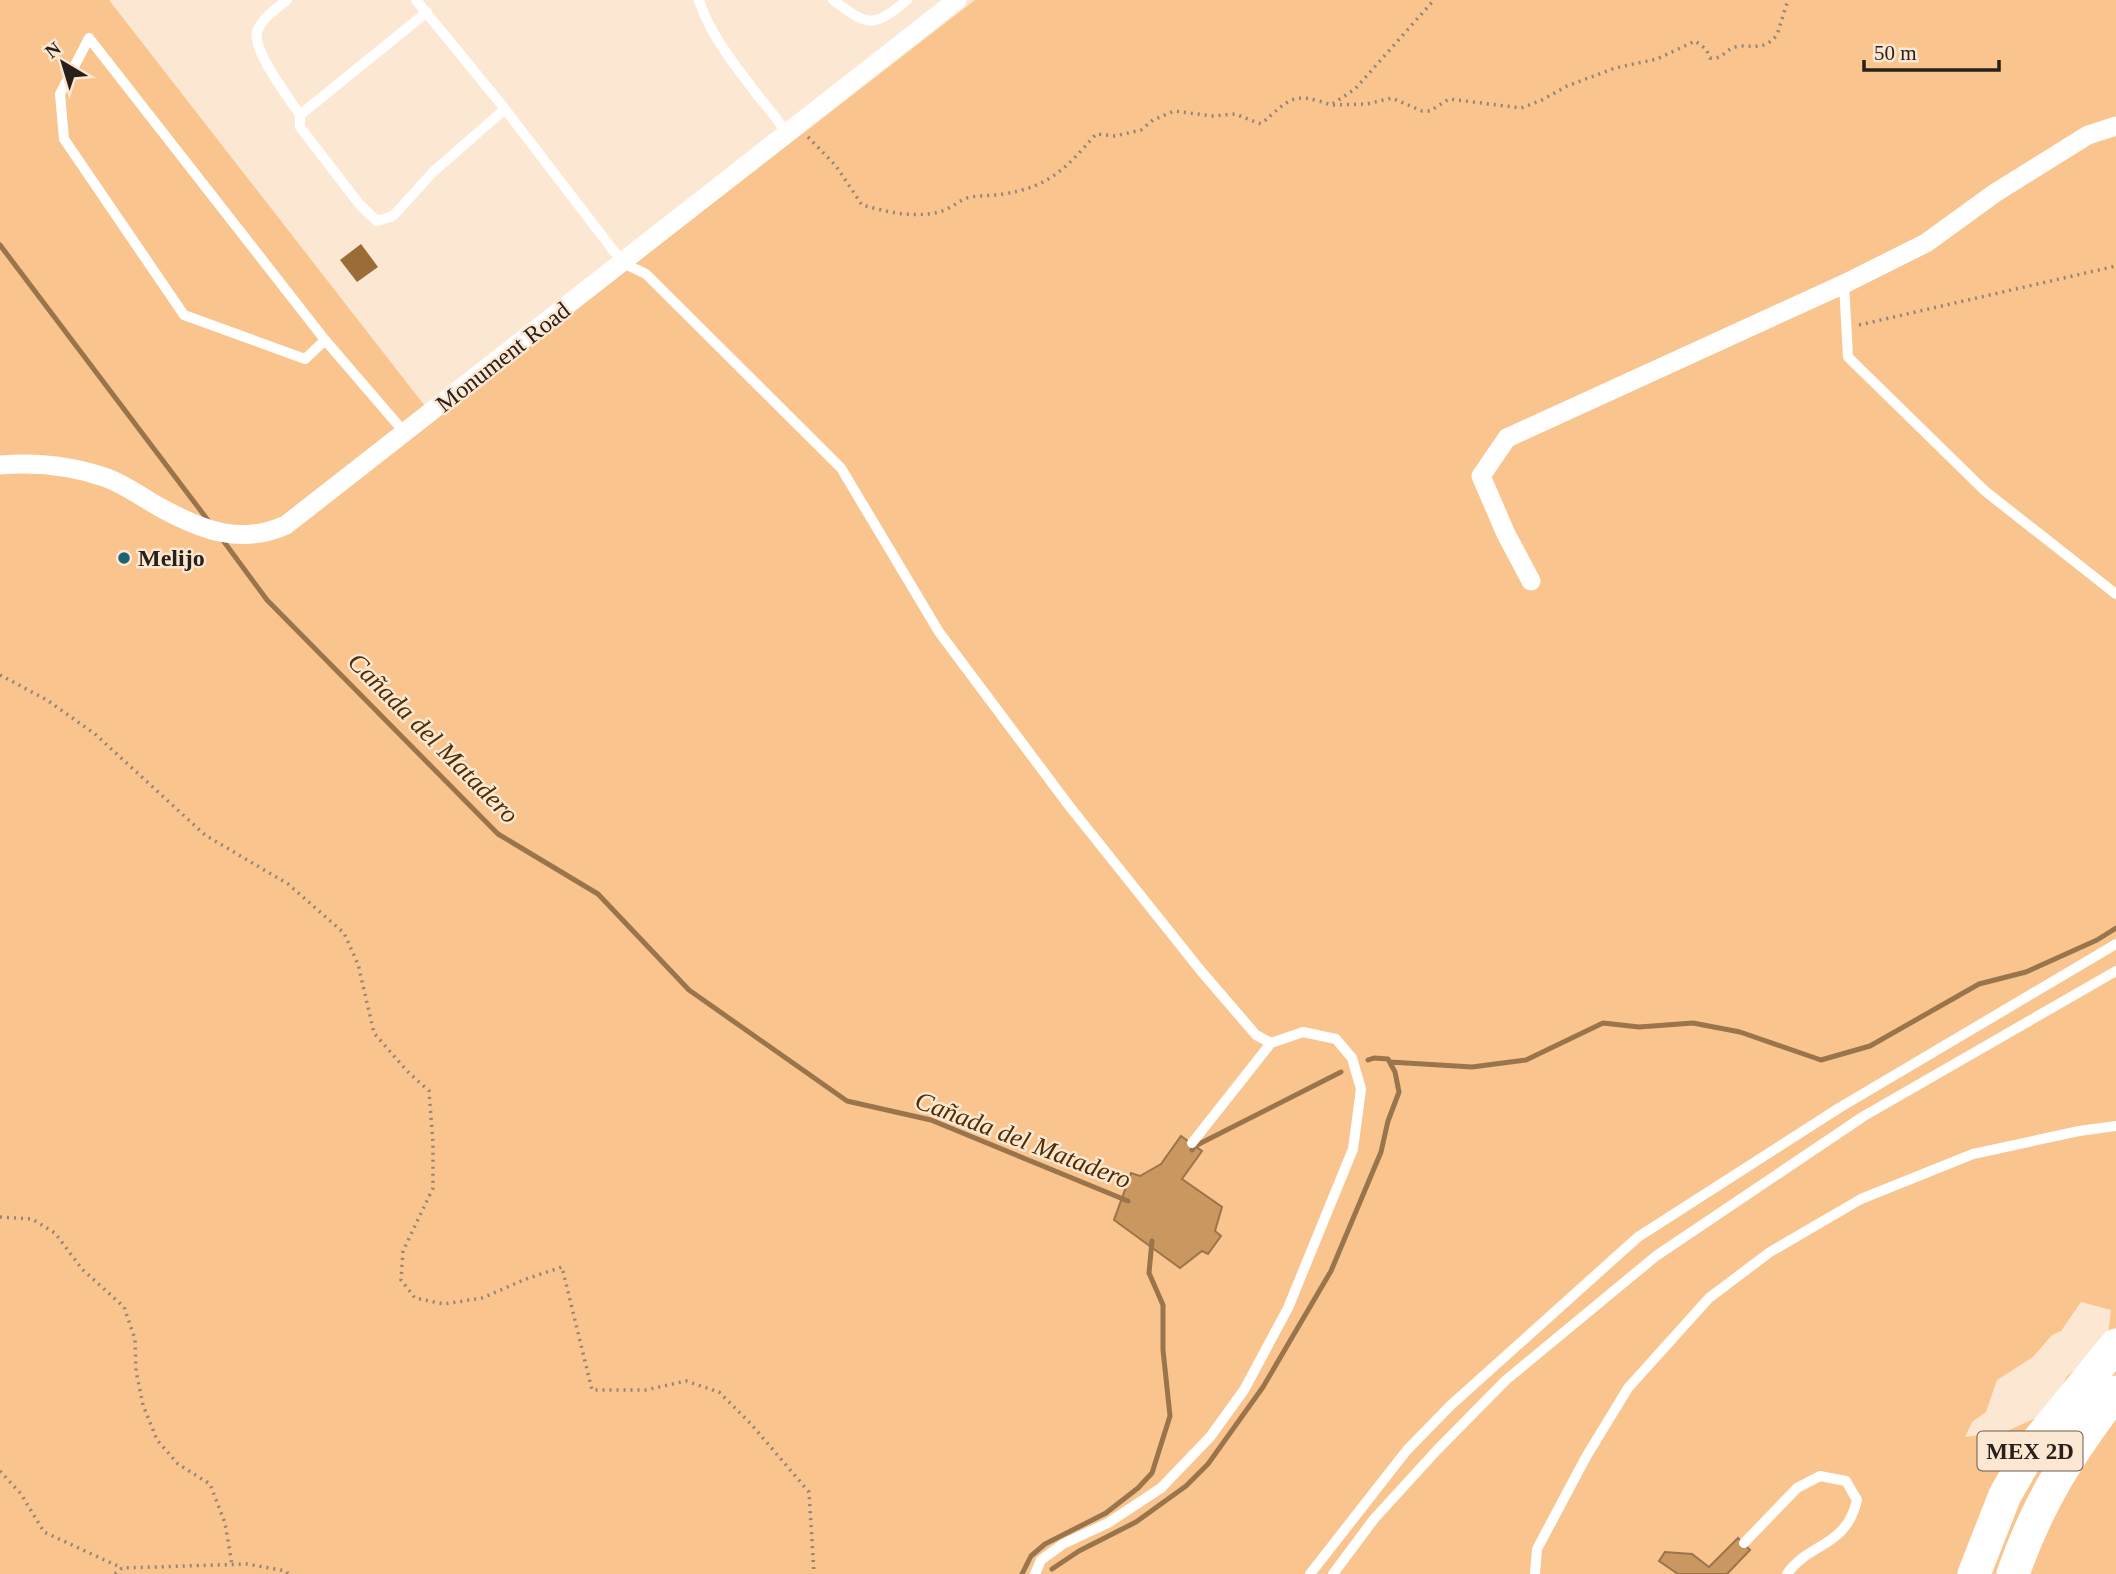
<svg xmlns="http://www.w3.org/2000/svg" width="2116" height="1574" viewBox="0 0 2116 1574" font-family="'Times New Roman',serif">
	<style>
		.green { fill: #f9c48d; fill-rule: evenodd }
		.water { fill: #ca9761; stroke: #9a744b; stroke-width: 2 }
		.lines { fill: none; stroke-linecap: round; stroke-linejoin: round }
		.stream { stroke: #9a744b; stroke-width: 5 }
		.building { fill: #9c6c36 }
		.path { stroke: #948577; stroke-width: 3.5; stroke-dasharray: 2 5; stroke-linecap: butt }
		.service { stroke: #fff; stroke-width: 10 }
		.minor { stroke: #fff; stroke-width: 19 }
		.motorway { stroke: #fff; stroke-width: 33 }
		.poi-dot { fill: #1c6273; stroke: #fce7d2; stroke-width: 2.5 }
		.labels { text-anchor: middle; dominant-baseline: central; stroke-width: 5; stroke-linejoin: round; paint-order: stroke }
		.shield { fill: #fce7d2; stroke: #685c50; stroke-width: 2 }
		.shield-label { font-size: 23px; font-weight: bold; fill: #292119 }
		.street-label { font-size: 24px; fill: #292119; stroke: #fce7d2 }
		.poi-label { font-size: 24px; font-weight: bold; fill: #292119; stroke: #fce7d2; text-anchor: start }
		.water-label { font-size: 26px; font-style: italic; fill: #4f2e00; stroke: #fce7d2 }
	</style>
	<rect width="100%" height="100%" fill="#fce7d2"/>
	<path class="green" d="M0,0h109l326,419 540,-419h1141v1574h-389l23,-24 -41,17 -17,-13 -32,7 18,13h-1678zM2081,1302l30,8 -3,25 -18,23 -23,18 -12,24 -15,16 -35,16 -40,5 7,-15 14,-10 11,-32 36,-23 19,-22 9,-4z"/>
	<path class="water" d="M1181,1136l21,15 -20,28 40,28 -7,24 6,5 -13,18 -6,-3 -22,17 -66,-48 17,-47 9,3 21,-12z
		M1738,1538l12,12 -23,24h-49l-19,-13 6,-9 27,2 17,13z"/>
	<g class="lines">
		<path class="stream" d="M0,245l210,278
			M222,539l45,61 231,234 100,60 91,96 158,111 84,19 197,81
			M1390,1062l82,5 54,-7 77,-37 36,4 54,-4 47,9 81,28 49,-14 109,-62 47,-12 71,-32 19,-12
			M1192,1150l3,-4 146,-74
			M1052,1569l27,-18 57,-29 50,-36 22,-22 55,-77 68,-116 50,-119 7,-31 11,-29 -4,-20 -7,-13 -14,-1 -6,2
			M1022,1574l9,-18 14,-12 61,-31 32,-25 14,-15 18,-57 -7,-66v-45l-14,-32 3,-32"/>
	</g>
	<path class="building" d="M361,244l17,23 -21,15 -17,-22z"/>
	<g class="lines">
		<path class="path" d="M1333,105l34,-1 25,-6 30,13h8l19,-12 72,9 21,-8 25,-14 48,-18 42,-9 38,-18 11,8 4,9c12,2 15,-8 25,-11 16,-4 27,6 42,-12l11,-35
			M808,137l28,29 26,39c25,7 54,14 80,6 10,-3 18,-12 29,-14 11,-2 22,-1 32,-3 47,-7 64,-27 93,-60l19,2 26,-6 12,-10 21,-9 39,5 22,-2 26,10c29,-25 31,-33 70,-19l24,-16 79,-89
			M1859,325l257,-59
			M0,675l47,25 48,34 110,101 83,49 56,49 14,31 16,69 33,38 22,20 4,52v45l-30,63 -2,29 14,18 29,6 38,-6 44,-19 36,-12 30,123h53l41,-9 33,11 32,32 58,68 5,82
			M0,1217l32,2 23,14 27,36 42,38 11,32 1,32 7,34 14,35 21,24 32,20 15,39 7,42
			M0,1471l21,23 23,38 78,36
			M115,1574l7,-6 125,-4 39,7 2,3"/>
		<path class="service" d="M287,0c-10,8 -26,19 -30,32 -5,19 33,67 43,83
			M416,0l85,104 122,159 23,11 195,194 98,164 131,175 131,164 55,64 15,8 32,-11 33,7 16,19 9,31 -8,60 -65,159 -44,82 -34,47 -49,51 -53,35 -45,21 -22,16 -6,14
			M699,0c13,44 61,96 89,134
			M833,0c35,26 39,29 74,0
			M427,12l-127,103v12l60,78 17,16 16,-5 40,-44 72,-63
			M1844,284l4,73 137,134 131,103
			M325,340l-20,19 -121,-44 -120,-176 -4,-45 29,-56 236,302 80,93
			M1192,1143l79,-100
			M1744,1543l53,-55 23,-12 26,5 11,19c-11,48 -48,42 -70,74
			M1310,1574l97,-124 44,-45 187,-168 201,-129 277,-164
			M1333,1574l41,-55 63,-69 69,-70 150,-124 208,-140 252,-145
			M1535,1574l2,-25 49,-92 42,-69 81,-90 61,-46 91,-53 112,-45 106,-23 37,-5"/>
		<path class="minor" d="M0,465c36,-3 73,1 107,13 21,8 37,21 56,31 41,22 79,36 123,16l671,-525
			M1531,581l-25,-47 -25,-58 26,-38 337,-154 82,-41 69,-50 93,-58 28,-9"/>
		<path class="motorway" d="M1974,1574l31,-79 27,-47 84,-103
			M2013,1574c25,-72 57,-122 103,-182"/>
	</g>
	<circle class="poi-dot" cx="124" cy="558" r="7"/>
	<g class="labels">
		<rect class="shield" x="1977.5" y="1431.5" width="105" height="39" rx="5"/>
		<g class="shield-label">
			<text x="2030" y="1451">MEX 2D</text>
		</g>
		<g class="street-label">
			<text transform="translate(503 357) rotate(-38)">Monument Road</text>
		</g>
		<g class="poi-label">
			<text x="138" y="558">Melijo</text>
		</g>
		<g class="water-label">
			<text transform="translate(433 738) rotate(45)">Cañada del Matadero</text>
			<text transform="translate(1023 1140) rotate(21)">Cañada del Matadero</text>
		</g>
	</g>
	<g transform="translate(63 63) rotate(322)" stroke="#fce7d2" stroke-width="5" paint-order="stroke">
	<path d="M0-5L12 26L0 18L-12 26Z" fill="#292119"/>
	<text y="-10" font-size="19" font-weight="bold" text-anchor="middle" fill="#292119">N</text>
	</g>
	<path d="M1864 60v10h135v-10" fill="none" stroke="#292119" stroke-width="3.5"/>
	<text x="1874" y="60" font-size="21" fill="#292119" stroke="#fce7d2" stroke-width="5" paint-order="stroke">50 m</text>
</svg>
